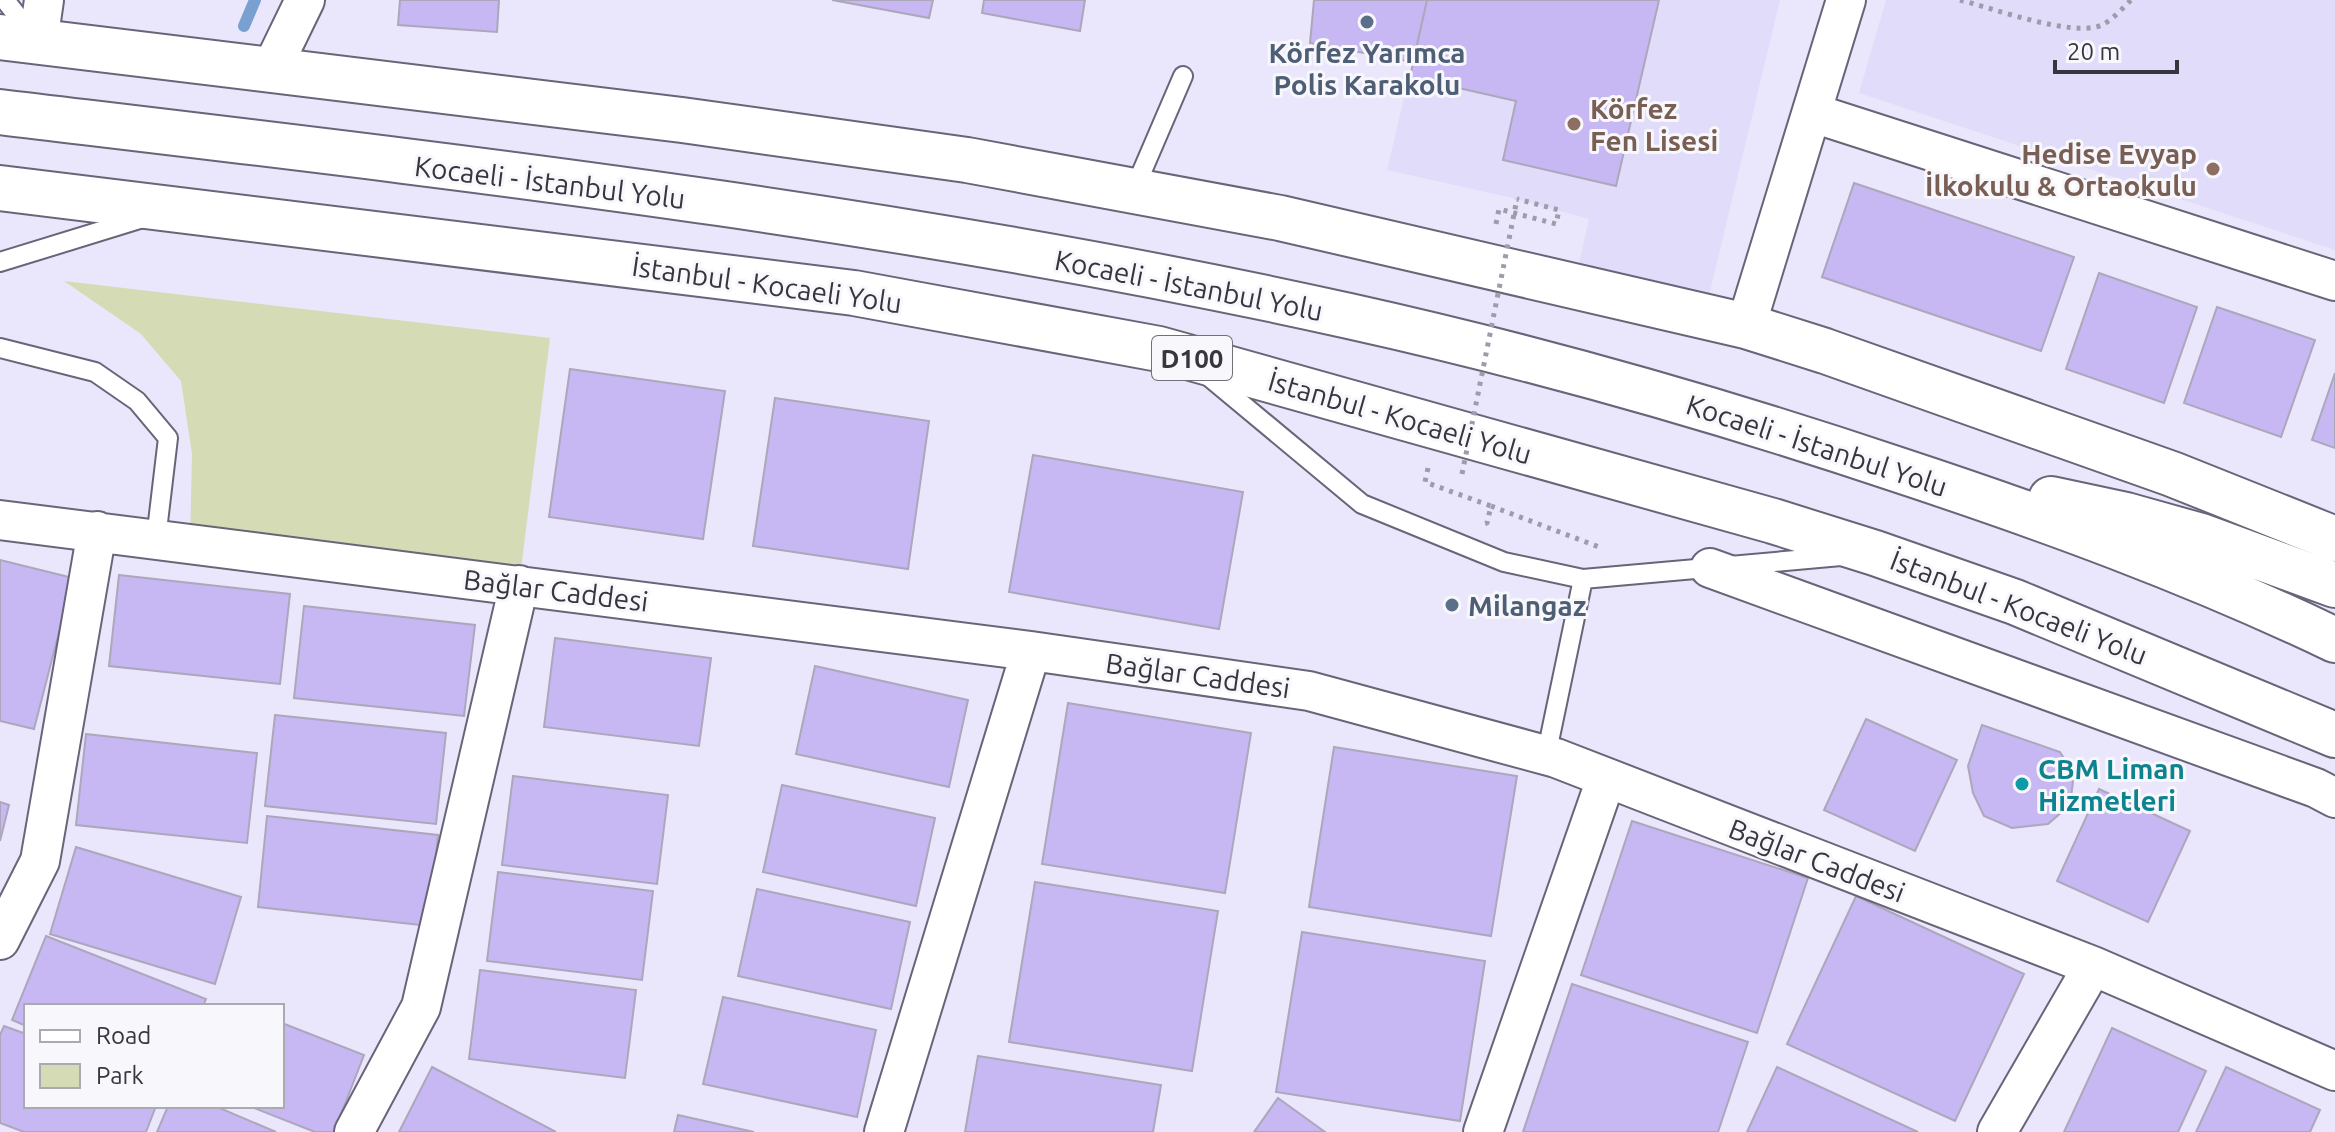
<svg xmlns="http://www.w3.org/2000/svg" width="2335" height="1132" viewBox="0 0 2335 1132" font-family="Ubuntu,sans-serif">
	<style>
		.built { fill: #e0dcf9 }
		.green { fill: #d5dbb5 }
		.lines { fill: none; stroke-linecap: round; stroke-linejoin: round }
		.stream { stroke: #78a0d0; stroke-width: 12 }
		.building { fill: #c7b7f2; stroke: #aca7bb; stroke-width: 2 }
		.service-casing { stroke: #686578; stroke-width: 22 }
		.minor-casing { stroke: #686578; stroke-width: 42 }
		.secondary-casing { stroke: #686578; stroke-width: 48 }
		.trunk-casing { stroke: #686578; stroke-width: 48 }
		.path { stroke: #9e9bac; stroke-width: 5; stroke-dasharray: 4 6; stroke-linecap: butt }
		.service { stroke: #fff; stroke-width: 18 }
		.minor { stroke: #fff; stroke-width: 38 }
		.secondary { stroke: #fff; stroke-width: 44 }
		.trunk { stroke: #fff; stroke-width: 44 }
		.path-bridge { stroke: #9e9bac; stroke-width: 5; stroke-dasharray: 4 6; stroke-linecap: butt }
		.service-dot { fill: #5c6f8a; stroke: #f8f7fb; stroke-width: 3 }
		.education-dot { fill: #8d6e63; stroke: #f8f7fb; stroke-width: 3 }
		.culture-dot { fill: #0f9aa8; stroke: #f8f7fb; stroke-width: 3 }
		.labels { text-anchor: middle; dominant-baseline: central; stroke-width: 6; stroke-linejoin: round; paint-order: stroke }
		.shield { fill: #f8f7fb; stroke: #717077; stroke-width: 2 }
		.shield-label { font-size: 26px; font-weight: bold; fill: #37363f }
		.service-label { font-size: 28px; font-weight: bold; fill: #4e5e75; stroke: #f8f7fb }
		.education-label { font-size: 28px; font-weight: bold; fill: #785e54; stroke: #f8f7fb; text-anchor: start }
		.street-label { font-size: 28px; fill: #37363f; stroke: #f8f7fb }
		.culture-label { font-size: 28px; font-weight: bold; fill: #0d838f; stroke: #f8f7fb; text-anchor: start }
	</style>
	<rect width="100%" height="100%" fill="#eae7fd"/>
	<path class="built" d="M1427,0h353l-73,304 -130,-32 12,-53 -72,-20 -130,-29z
		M1886,0h449v250l-476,-157z"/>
	<path class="green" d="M64,281l486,57 -31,247 -329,-42 2,-89 -11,-73 -40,-47z"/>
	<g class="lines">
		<path class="stream" d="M244,26l11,-26"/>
	</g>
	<path class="building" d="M400,0h99l-2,32 -99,-7z
		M832,0h101l-4,18z
		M984,0h101l-5,31 -98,-18z
		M1314,0h113l-14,62 -103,-19z
		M1427,0h232l-43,186 -113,-26 13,-59 -106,-24z
		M1854,183l220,74 -33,94 -219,-74z
		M2099,273l98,34 -33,96 -98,-34z
		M2217,307l98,33 -34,97 -97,-34z
		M570,369l155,22 -22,148 -154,-22z
		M2335,373v75l-23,-8z
		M775,398l154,23 -21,148 -155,-23z
		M1033,455l210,37 -24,137 -210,-37z
		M0,560l73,18 -39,151 -34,-8z
		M119,575l171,19 -10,90 -171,-18z
		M304,606l171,19 -11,91 -170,-18z
		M555,638l156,20 -12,88 -155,-19z
		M815,666l153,34 -19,87 -153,-33z
		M1068,703l183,30 -26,160 -183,-29z
		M275,715l171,18 -10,91 -171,-18z
		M1866,719l91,41 -42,91 -91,-41z
		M1982,725l78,27 14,22 -4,31 -22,19 -36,4 -28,-12 -11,-23 -5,-27z
		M86,734l171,19 -10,90 -171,-18z
		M1334,747l183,29 -26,160 -182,-29z
		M513,776l155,19 -11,89 -155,-19z
		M782,785l153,33 -19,88 -153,-34z
		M2099,789l91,42 -42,91 -91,-41z
		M0,802l9,3 -9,36z
		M267,816l171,19 -9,91 -171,-19z
		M1632,821l176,57 -51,155 -176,-58z
		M76,847l165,50 -26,87 -165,-50z
		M498,872l155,19 -11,89 -155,-19z
		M1035,882l183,29 -26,160 -183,-29z
		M757,889l153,33 -19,87 -153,-33z
		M1856,896l168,78 -69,147 -168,-77z
		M1302,932l183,29 -25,160 -184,-29z
		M46,936l160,63 -3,7h-177v20l-14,-6z
		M480,970l156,20 -11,88 -156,-19z
		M1572,984l176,58 -30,90h-195z
		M723,997l153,33 -19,87 -154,-33z
		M282,1023l82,32 -30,77h-19l-66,-26h33z
		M4,1026l22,8v72h130l-10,26h-122l-24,-9v-88z
		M2112,1028l94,43 -28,61h-114z
		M978,1056l183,29 -8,47h-188z
		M432,1067l124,65h-157z
		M1777,1067l141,65h-171z
		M2226,1067l94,43 -10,22h-114z
		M1278,1098l47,34h-71z
		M168,1106h47l61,26h-119z
		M678,1115l76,17h-80z"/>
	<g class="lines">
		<defs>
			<path id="service" d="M5,0l29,37
				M1134,190l49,-114
				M0,262l143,-44
				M0,348l95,24 42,29 31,37 -12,101
				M1207,375l155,129 142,58 79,17 258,-23
				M1546,756l37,-177"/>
			<path id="minor" d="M38,42l6,-42
				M270,72l35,-72
				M1813,113l522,168
				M1746,326l100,-326
				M0,520l1031,131 278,40 247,67 537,208 242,105
				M1710,568l606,220 19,10
				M0,940l40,-79 57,-330
				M354,1132l67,-125 98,-422
				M884,1132l147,-481
				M1483,1132l123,-353
				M1997,1132l96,-166"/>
			<path id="secondary" d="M0,37l682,83 285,40 313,58 466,108 79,25 347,123 163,65"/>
			<path id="trunk" d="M0,112c451,54 905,105 1349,204 185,41 368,93 547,153 149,49 297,103 439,171
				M0,188l854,105 305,56 614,172 102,32 140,49 320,133
				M2051,499l75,16 75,21 134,49"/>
		</defs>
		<use href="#service" class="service-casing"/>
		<use href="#minor" class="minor-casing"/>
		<use href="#secondary" class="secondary-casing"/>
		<use href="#trunk" class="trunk-casing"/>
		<path class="path" d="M1960,0c32,8 113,38 142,25 10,-5 21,-17 29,-25
			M1496,224l3,-15 57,15 3,-14 -42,-11
			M1428,468l-3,14 66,24 -4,17 -3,1
			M1491,506l108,41"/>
		<use href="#service" class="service"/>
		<use href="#minor" class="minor"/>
		<use href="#secondary" class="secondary"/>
		<use href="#trunk" class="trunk"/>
		<path class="path-bridge" d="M1462,474l55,-275"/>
	</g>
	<g class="service-dot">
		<circle cx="1367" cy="22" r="8"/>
		<circle cx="1452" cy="605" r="8"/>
	</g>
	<g class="education-dot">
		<circle cx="1574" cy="124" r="8"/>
		<circle cx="2213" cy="169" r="8"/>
	</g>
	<circle class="culture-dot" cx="2022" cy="784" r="8"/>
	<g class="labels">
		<rect class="shield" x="1152" y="336" width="80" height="44" rx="6"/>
		<g class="shield-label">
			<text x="1192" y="358">D100</text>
		</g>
		<g class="service-label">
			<text x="1367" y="52">Körfez Yarımca<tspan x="1367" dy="32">Polis Karakolu</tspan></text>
			<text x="1468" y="605" text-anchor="start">Milangaz</text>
		</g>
		<g class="education-label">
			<text x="1590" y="108">Körfez<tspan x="1590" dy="32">Fen Lisesi</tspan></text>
			<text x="2197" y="153" text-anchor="end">Hedise Evyap<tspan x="2197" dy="32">İlkokulu &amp; Ortaokulu</tspan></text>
		</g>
		<g class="street-label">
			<text transform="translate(550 182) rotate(7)">Kocaeli - İstanbul Yolu</text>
			<text transform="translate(767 284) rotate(8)">İstanbul - Kocaeli Yolu</text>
			<text transform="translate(1189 285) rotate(11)">Kocaeli - İstanbul Yolu</text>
			<text transform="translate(1400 417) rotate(16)">İstanbul - Kocaeli Yolu</text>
			<text transform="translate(1817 445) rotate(18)">Kocaeli - İstanbul Yolu</text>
			<text transform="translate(556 590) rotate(7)">Bağlar Caddesi</text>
			<text transform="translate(2019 607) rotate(21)">İstanbul - Kocaeli Yolu</text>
			<text transform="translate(1198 675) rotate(8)">Bağlar Caddesi</text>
			<text transform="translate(1817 860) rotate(21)">Bağlar Caddesi</text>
		</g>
		<g class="culture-label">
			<text x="2038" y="768">CBM Liman<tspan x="2038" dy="32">Hizmetleri</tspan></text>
		</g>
	</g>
	<rect x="24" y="1004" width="260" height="104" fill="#f8f7fb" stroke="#abaab0" stroke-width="2"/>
	<rect x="40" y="1030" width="40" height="12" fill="#ffffff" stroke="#abaab0" stroke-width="2"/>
	<text x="96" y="1044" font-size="24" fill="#37363f">Road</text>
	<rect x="40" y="1064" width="40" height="24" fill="#d5dbb5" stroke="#abaab0" stroke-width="2"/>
	<text x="96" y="1084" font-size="24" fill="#37363f">Park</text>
	<path d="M2055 60v12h122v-12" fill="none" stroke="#37363f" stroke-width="4"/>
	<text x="2067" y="60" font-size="24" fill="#37363f" stroke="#f8f7fb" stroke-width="6" paint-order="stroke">20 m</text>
</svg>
